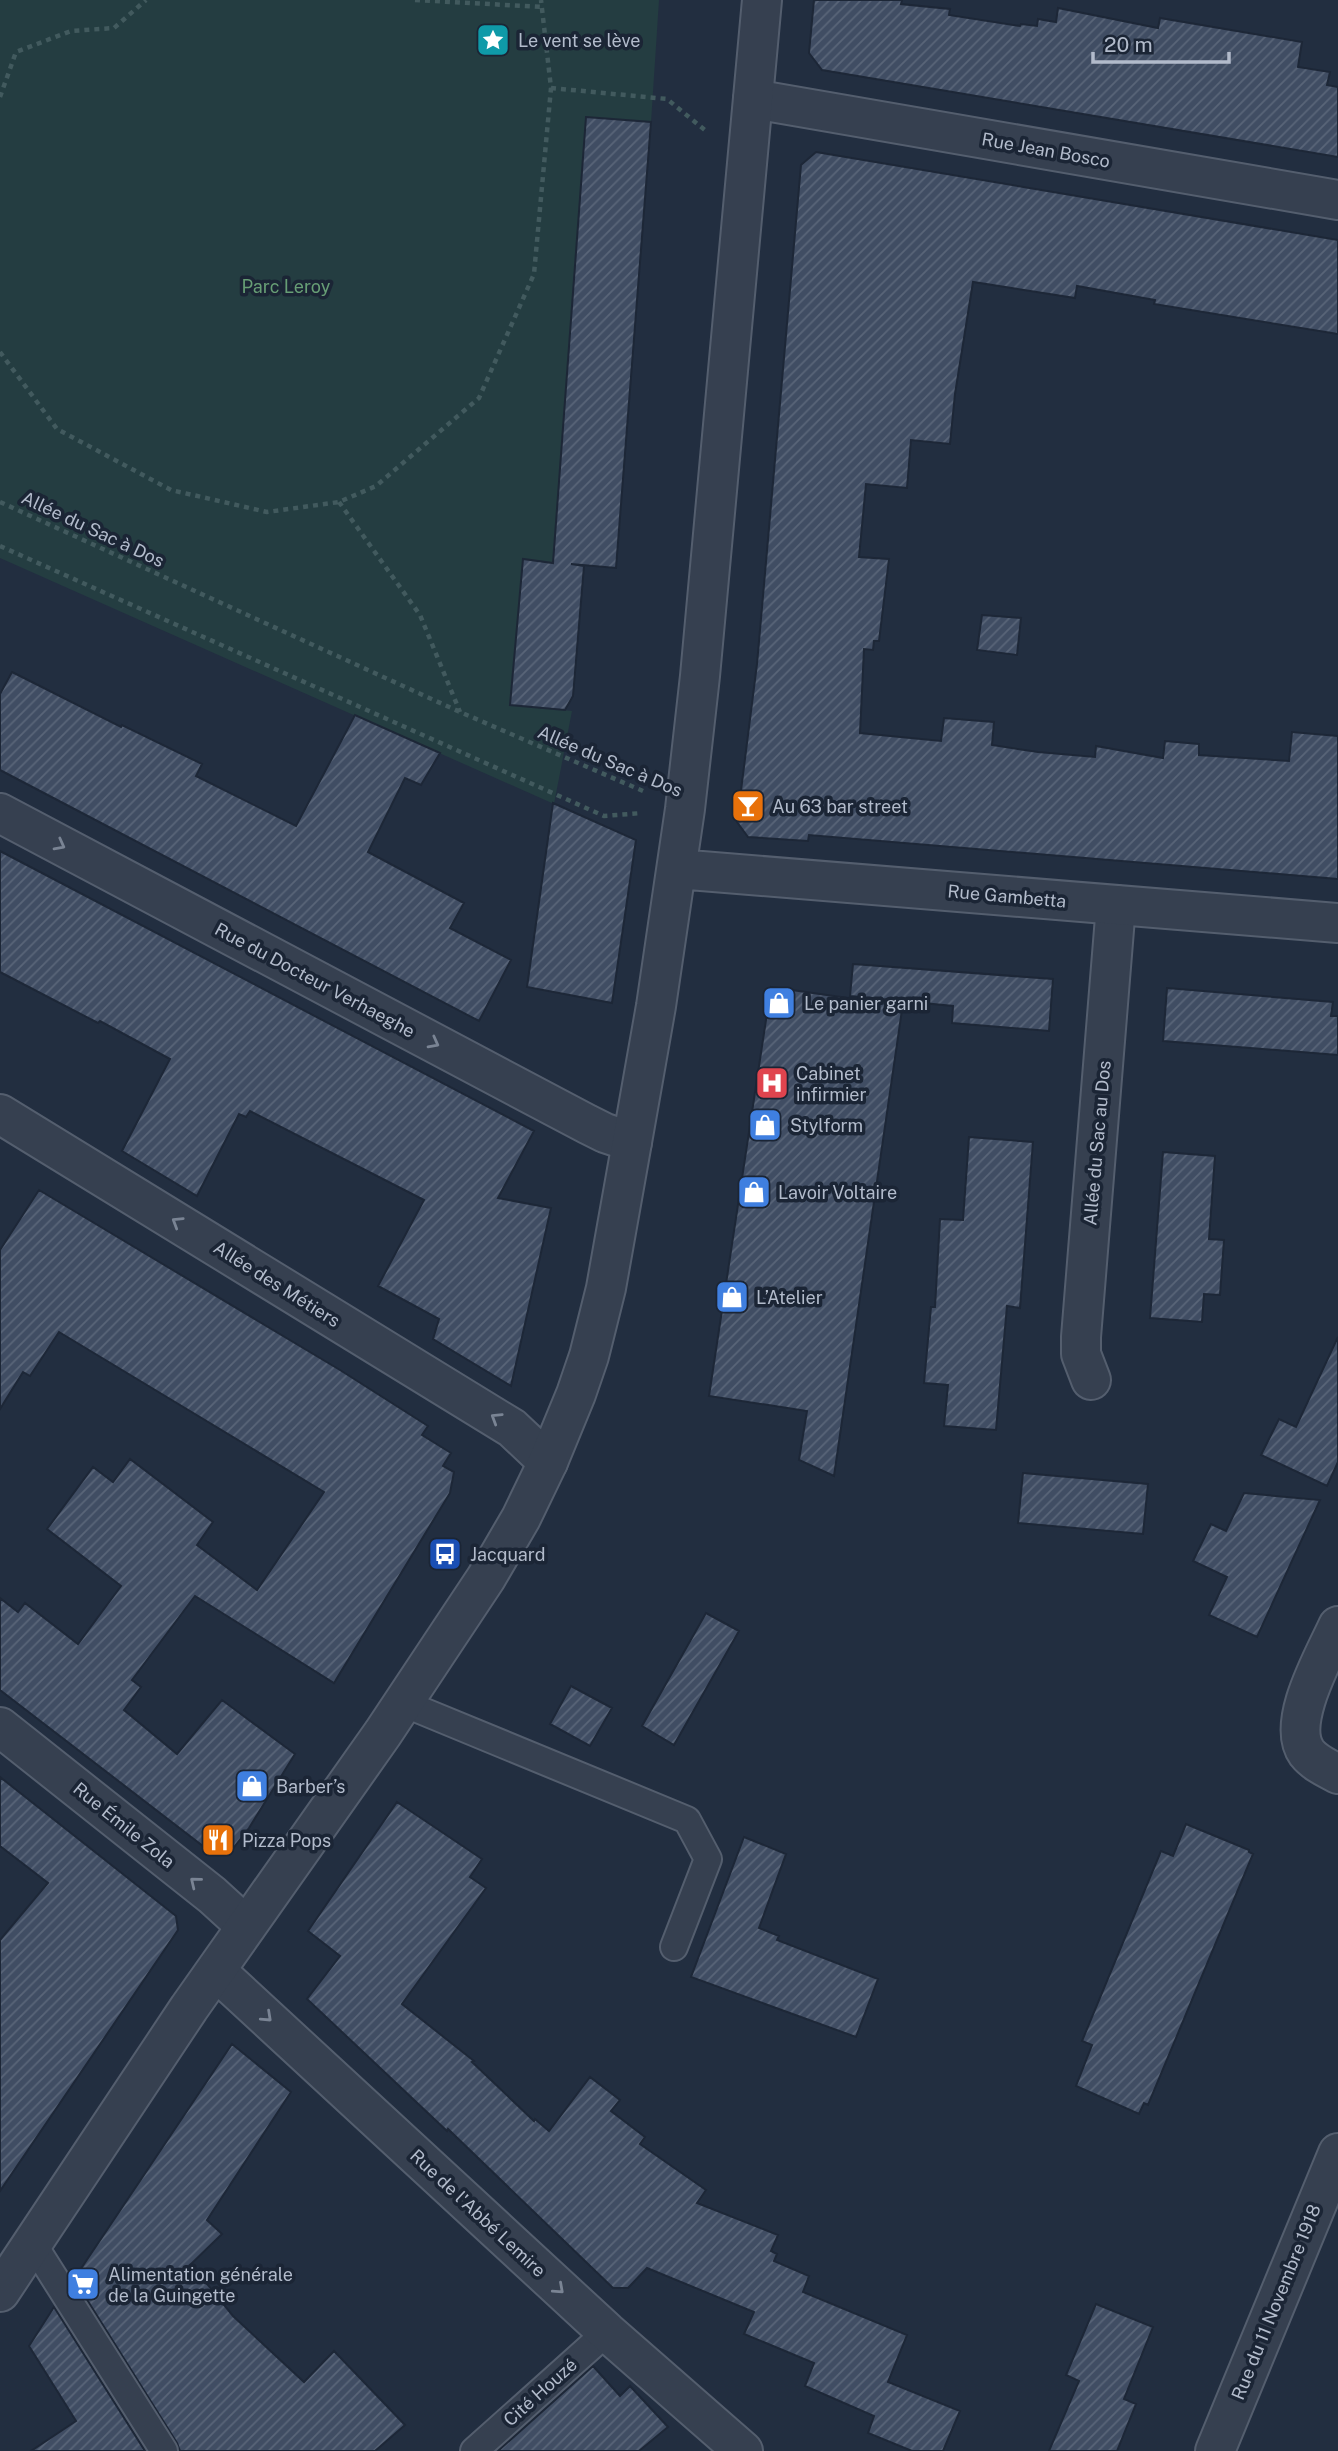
<svg xmlns="http://www.w3.org/2000/svg" width="1338" height="2451" viewBox="0 0 1338 2451" font-family="'Public Sans',sans-serif">
	<style>
		.park { fill: #243d41 }
		.building { fill: url(#building-hatch); stroke: #1d2737; stroke-width: 2 }
		.lines { fill: none; stroke-linecap: round; stroke-linejoin: round }
		.service-casing { stroke: #545e6e; stroke-width: 30 }
		.minor-casing { stroke: #545e6e; stroke-width: 42 }
		.tertiary-casing { stroke: #545e6e; stroke-width: 42 }
		.path { stroke: #425a5e; stroke-width: 4.5; stroke-dasharray: 5 5; stroke-linecap: butt }
		.service { stroke: #364050; stroke-width: 26 }
		.minor { stroke: #364050; stroke-width: 38 }
		.tertiary { stroke: #364050; stroke-width: 38 }
		.oneway { stroke: #7a8494 }
		.labels { text-anchor: middle; dominant-baseline: central; stroke-width: 7; stroke-linejoin: round; paint-order: stroke }
		.poi-label { font-size: 18px; fill: #b2bbcb; stroke: #1b2535; text-anchor: start }
		.street-label { font-size: 18px; fill: #b2bbcb; stroke: #1b2535 }
		.park-label { font-size: 18px; fill: #679e75; stroke: #1b2535 }
	</style>
	<defs>
		<pattern id="building-hatch" width="6" height="6" patternUnits="userSpaceOnUse" patternTransform="scale(1.75)"><rect width="6" height="6" fill="#404d63"/><path d="M-1 1l2-2M0 6l6-6M5 7l2-2" fill="none" stroke="#596578"/></pattern>
	</defs>
	<rect width="100%" height="100%" fill="#222e40"/>
	<path class="park" d="M0,0h659l-8,122 -75,144 -23,297 -30,-3 -13,144 62,7 -18,93 -554,-246z"/>
	<path class="building" d="M814,0h88l-1,4 49,5 -1,6 71,11 1,-2 16,2 1,-7 18,3 2,-14 100,20 2,-10 142,24 -4,25 32,5 -3,13 11,2v70l-516,-87 -13,-17z
		M586,117l65,5 -35,446 -45,-4 13,2 -11,130 -8,14 -55,-5 13,-146 30,4z
		M816,152l522,88v94l-184,-30 1,-4 -78,-14 -2,12 -102,-16 -18,112 -5,50 -39,-4 -4,48 -41,-4 -7,73 30,2 -10,82h-5l-1,9 -9,-1 -4,84 81,8 3,-23 50,4 -2,23 46,7 57,5 1,-11 67,12 2,-17 34,3v11l90,6 3,-29 46,4v143l-529,-44 -1,6 -60,-4 -11,-15 20,-158 44,-499z
		M982,615l39,3 -4,37 -40,-5z
		M12,672l109,55 1,-2 80,39 -6,12 100,50 59,-111 85,38 -19,32 -16,-7 -37,74 96,51 -14,25 61,32 -32,61 -479,-251v-76z
		M553,803l83,37 -24,163 -85,-16z
		M0,851l534,280 -36,67 53,10 -40,178 -78,-47 6,-20 -61,-33 46,-86 -174,-89 -4,6 -7,-3 -42,82 -75,-45 48,-92 -70,-38 -2,2 -98,-51z
		M853,964l200,15 -4,52 -97,-8 1,-17 -103,-10z
		M771,987l98,14v-2l34,4 -69,473 -35,-16 8,-49 -98,-15z
		M1167,988l166,14 -2,14h7v39l-175,-14z
		M969,1137l64,5 -13,166 -13,-2 -11,124 -52,-4 4,-41 -24,-2 7,-76h4l5,-88 23,1z
		M1163,1152l52,4 -6,83 15,1 -4,55 -16,-1 -2,28 -52,-4z
		M39,1190l301,180 88,56 -6,9 29,18 -8,13 11,6 -4,21 -116,190 -139,-87 -63,84 9,7 -17,23 53,44 45,-54 73,54 -46,74 -21,27 -16,-2 -212,-163v-92l18,14 7,-9 53,41 43,-58 -74,-57 46,-62 20,15 17,-23 83,63 -16,23 60,45 67,-98 -265,-160 -29,44 -7,-4 -23,37v-159z
		M1338,1337v125l-11,24 -66,-31 18,-36 17,8z
		M1023,1473l125,11 -5,50 -125,-11z
		M1244,1493l76,7 -63,137 -48,-22 18,-38 -34,-16 18,-37 15,7z
		M706,1613l33,18 -65,114 -32,-19z
		M571,1686l41,22 -22,38 -40,-22z
		M0,1777l176,139 2,14 -178,261v-251l48,-57 -48,-37z
		M397,1802l85,57 -12,18 16,11 -84,116 72,57 -2,1 62,59 1,-2 14,12 41,-54 30,23 -9,11 34,26 -5,7 66,46 -9,13 81,32 -7,16 6,3 -3,7 35,15 -6,16 104,43 -19,47 72,29 -17,40h-31l-44,-18 6,-17 -69,-30 9,-23 -70,-29 10,-22 -107,-44 -19,20h-15l-165,-159 -1,2 -140,-132 33,-43 -32,-25z
		M1186,1824l63,26v2l4,2 -105,251 -4,-2 -5,11 -63,-28 16,-41 -10,-4 79,-190 12,5z
		M744,1837l42,17 -27,74 20,8 -2,4 101,39 -22,58 -165,-60z
		M232,2044l59,48 -84,128 15,14 -31,30 42,52 71,66 30,-31 71,74 -30,26h-195l-3,-8 -103,-164z
		M1096,2304l57,23 -29,72 12,5 -19,47h-68l30,-70 -13,-6z
		M54,2307l91,144h-114l45,-30 -47,-75z
		M593,2366l27,30 10,-10 38,41 -29,24h-141z"/>
	<g class="lines">
		<defs>
			<path id="service" d="M403,1703l284,117 21,39 -34,88
				M33,2244l131,207
				M474,2451l133,-119"/>
			<path id="minor" d="M753,99l585,101
				M0,813l587,311 18,9 27,9
				M0,1114l512,314 36,34
				M1091,1380l-10,-26v-17l35,-432
				M1338,1626c-13,29 -53,97 -31,127 8,10 20,15 31,21
				M0,1727l212,168 34,31
				M216,1971l391,361 136,119
				M1215,2451l123,-298"/>
			<path id="tertiary" d="M677,869l661,54
				M0,2292l189,-284 194,-275 103,-155 35,-60 27,-56 28,-68 13,-38 17,-68 26,-146 24,-136 29,-197 15,-133 62,-676"/>
		</defs>
		<use href="#service" class="service-casing"/>
		<use href="#minor" class="minor-casing"/>
		<use href="#tertiary" class="tertiary-casing"/>
		<path class="path" d="M415,0l128,7
			M551,88l116,11 39,32
			M0,97l16,-45 55,-21 43,-3 32,-28
			M0,352l57,77 114,61 96,22 72,-10 37,-16 103,-88 55,-124 17,-186 -10,-88
			M0,502l460,210 183,79
			M339,502l81,113 40,97
			M0,546l604,270 38,-3"/>
		<use href="#service" class="service"/>
		<use href="#minor" class="minor"/>
		<use href="#tertiary" class="tertiary"/>
	</g>
	<defs><path id="oneway-chevron" d="M-2-3.5L2.5 0L-2 3.5" fill="none" stroke-width="1.6" stroke-linecap="round" stroke-linejoin="round" transform="scale(1.75)"/></defs>
	<g class="oneway">
		<use href="#oneway-chevron" transform="translate(60 845) rotate(28)"/>
		<use href="#oneway-chevron" transform="translate(434 1043) rotate(28)"/>
		<use href="#oneway-chevron" transform="translate(177 1222) rotate(-148)"/>
		<use href="#oneway-chevron" transform="translate(496 1418) rotate(-148)"/>
		<use href="#oneway-chevron" transform="translate(195 1882) rotate(-141)"/>
		<use href="#oneway-chevron" transform="translate(267 2017) rotate(43)"/>
		<use href="#oneway-chevron" transform="translate(559 2289) rotate(42)"/>
	</g>
	<defs>
		<symbol id="sight-square" viewBox="-11 -11 22 22"><rect x="-9" y="-9" width="18" height="18" rx="4" fill="#0f9aa8" stroke="#1b2535"/><path d="M0-6L1.8-2.2L6-1.7L2.9 1.2L3.7 5.4L0 3.3L-3.7 5.4L-2.9 1.2L-6-1.7L-1.8-2.2Z" fill="#fff"/></symbol>
		<symbol id="bar-square" viewBox="-11 -11 22 22"><rect x="-9" y="-9" width="18" height="18" rx="4" fill="#e8710a" stroke="#1b2535"/><path d="M-6-5H6L.8 .8V4.5H3.5V6h-7V4.5H-.8V.8Z" fill="#fff"/></symbol>
		<symbol id="shop-square" viewBox="-11 -11 22 22"><rect x="-9" y="-9" width="18" height="18" rx="4" fill="#3f7fe0" stroke="#1b2535"/><path d="M-5-2.5h2.3a2.7 3.5 0 0 1 5.4 0H5L5.5 6h-11ZM-1.5-2.5h3a1.5 2.3 0 0 0-3 0Z" fill="#fff"/></symbol>
		<symbol id="hospital-square" viewBox="-11 -11 22 22"><rect x="-9" y="-9" width="18" height="18" rx="4" fill="#e0444e" stroke="#1b2535"/><path d="M-5-5h3v3.5h4V-5h3V5h-3V1.5h-4V5h-3Z" fill="#fff"/></symbol>
		<symbol id="bus-square" viewBox="-11 -11 22 22"><rect x="-9" y="-9" width="18" height="18" rx="4" fill="#1a4fb4" stroke="#1b2535"/><path d="M-5-6H5V4H4V6H2V4H-2V6H-4V4H-5ZM-3.5-4V0h7V-4ZM-3.5 1.2v1.5H-2V1.2ZM2 1.2v1.5H3.5V1.2Z" fill="#fff"/></symbol>
		<symbol id="restaurant-square" viewBox="-11 -11 22 22"><rect x="-9" y="-9" width="18" height="18" rx="4" fill="#e8710a" stroke="#1b2535"/><path d="M-5-6h1v4h1v-4h1v4h1v-4h1v5L-1.5 .5V6h-2V.5L-5-1ZM5-6V6H3V1.5H1.5Q1.5-4 5-6Z" fill="#fff"/></symbol>
		<symbol id="supermarket-square" viewBox="-11 -11 22 22"><rect x="-9" y="-9" width="18" height="18" rx="4" fill="#3f7fe0" stroke="#1b2535"/><path d="M-6-5.5h2.5l.6 2H6L4.5 2H-2.5L-4.4-4H-6ZM-1.5 3.2a1.3 1.3 0 1 0 .1 0ZM3 3.2a1.3 1.3 0 1 0 .1 0Z" fill="#fff"/></symbol>
	</defs>
	<g fill-rule="evenodd">
		<use href="#sight-square" x="474" y="21" width="38" height="38"/>
		<use href="#bar-square" x="729" y="787" width="38" height="38"/>
		<use href="#shop-square" x="760" y="984" width="38" height="38"/>
		<use href="#hospital-square" x="753" y="1064" width="38" height="38"/>
		<use href="#shop-square" x="746" y="1106" width="38" height="38"/>
		<use href="#shop-square" x="735" y="1173" width="38" height="38"/>
		<use href="#shop-square" x="713" y="1278" width="38" height="38"/>
		<use href="#bus-square" x="426" y="1535" width="38" height="38"/>
		<use href="#shop-square" x="233" y="1767" width="38" height="38"/>
		<use href="#restaurant-square" x="199" y="1821" width="38" height="38"/>
		<use href="#supermarket-square" x="64" y="2265" width="38" height="38"/>
	</g>
	<g class="labels">
		<g class="poi-label">
			<text x="518" y="40">Le vent se lève</text>
			<text x="772" y="806">Au 63 bar street</text>
			<text x="804" y="1003">Le panier garni</text>
			<text x="796" y="1073">Cabinet<tspan x="796" dy="21">infirmier</tspan></text>
			<text x="790" y="1125">Stylform</text>
			<text x="778" y="1192">Lavoir Voltaire</text>
			<text x="756" y="1297">L’Atelier</text>
			<text x="470" y="1554">Jacquard</text>
			<text x="276" y="1786">Barber’s</text>
			<text x="242" y="1840">Pizza Pops</text>
			<text x="108" y="2274">Alimentation générale<tspan x="108" dy="21">de la Guingette</tspan></text>
		</g>
		<g class="street-label">
			<text transform="translate(1046 150) rotate(10)">Rue Jean Bosco</text>
			<text transform="translate(93 529) rotate(25)">Allée du Sac à Dos</text>
			<text transform="translate(610 761) rotate(23)">Allée du Sac à Dos</text>
			<text transform="translate(1007 896) rotate(5)">Rue Gambetta</text>
			<text transform="translate(315 980) rotate(28)">Rue du Docteur Verhaeghe</text>
			<text transform="translate(1097 1143) rotate(-85)">Allée du Sac au Dos</text>
			<text transform="translate(277 1284) rotate(32)">Allée des Métiers</text>
			<text transform="translate(124 1825) rotate(39)">Rue Émile Zola</text>
			<text transform="translate(478 2213) rotate(43)">Rue de l'Abbé Lemire</text>
			<text transform="translate(1276 2302) rotate(-68)">Rue du 11 Novembre 1918</text>
			<text transform="translate(540 2392) rotate(-42)">Cité Houzé</text>
		</g>
		<g class="park-label">
			<text x="286" y="286">Parc Leroy</text>
		</g>
	</g>
	<path d="M1093 52v10h136v-10" fill="none" stroke="#b2bbcb" stroke-width="3.5"/>
	<text x="1104" y="52" font-size="21" fill="#b2bbcb" stroke="#1b2535" stroke-width="5" paint-order="stroke">20 m</text>
</svg>
